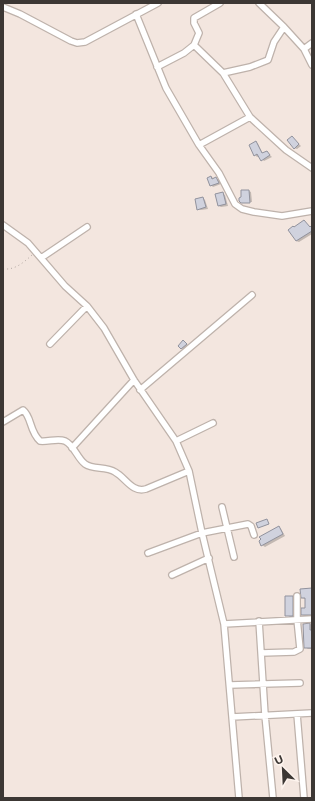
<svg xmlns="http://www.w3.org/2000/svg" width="315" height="801" viewBox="0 0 315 801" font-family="Montserrat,sans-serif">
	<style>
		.shadow { fill: #0003 }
		.building { fill: #d0d2de; stroke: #91929d }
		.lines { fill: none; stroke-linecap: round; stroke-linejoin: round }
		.minor-casing { stroke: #beb2ab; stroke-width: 8 }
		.path { stroke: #b2a8a2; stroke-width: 1; stroke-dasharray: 1 3; stroke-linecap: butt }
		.minor { stroke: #fff; stroke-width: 5.5 }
	</style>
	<rect width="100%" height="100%" fill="#f3e6df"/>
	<path class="shadow" d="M292,137l9,9 -4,3 -3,-1z
		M256,142l2,2 5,10 4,-2 5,5 -8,4 -5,-5 -2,1 -2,-2z
		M211,177l8,3 2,4 -8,3 -2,-2z
		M249,191l2,1 1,10h-10z
		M223,194l2,1 3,11 -7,1 -2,-1z
		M203,198l2,2 3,9 -7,1 -3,-1z
		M304,221l7,7 1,-1v7l-13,8 -3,-1 -1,-13z
		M186,343l3,3 -5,4 -5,-4z
		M279,527l2,2 4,7 -20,11 -3,-2z
		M312,589v27h-7l-3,-1 4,-7v-9l-4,-1z
		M292,597l5,2v18h-7l-4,-2z
		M312,624v25h-4l-3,-2 -1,-22z"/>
	<path class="building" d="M292,136l7,8 -5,5 -7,-9z
		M256,141l6,12 5,-2 3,4 -9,6 -4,-7 -3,2 -5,-11z
		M211,176l1,3 4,-2 3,6 -9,3 -3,-8z
		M241,190h8l1,13h-9l-2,-2v-3l2,-1z
		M223,192l3,12 -8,2 -3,-12z
		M203,197l3,10 -9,3 -2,-11z
		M304,220l6,7 2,-2v6l-16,10 -8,-11 5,-4 1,1z
		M183,340l4,4 -6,5 -3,-3z
		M267,519l2,5 -11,4 -2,-5z
		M279,526l4,8 -22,12 -2,-5 2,-2 -2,-2z
		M312,588v27h-11v-7h4v-10h-4l-1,-9z
		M285,596h8v20h-8z
		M310,623v7h2v18h-8l-1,-24z"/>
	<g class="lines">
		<defs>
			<path id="minor" d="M220,3l-26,15v5l5,10 -5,12 29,28 27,44 36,33 26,18
				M259,3l25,24 20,22 8,16
				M3,7l17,7 51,27 6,2 8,-1 73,-39
				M136,14l30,74 33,57 20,28 16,31 7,5 12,3 28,4 30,-5
				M304,49l8,-6
				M157,67l27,-14 10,-8
				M223,73l27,-6 18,-7 6,-18 10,-15
				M199,145l51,-28
				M3,225l25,18 37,43 22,20 17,22 30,52 42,61 13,30 13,62 22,91 15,174
				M41,258l46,-31
				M50,344l37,-38
				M140,390l112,-95
				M3,422l20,-12c9,7 6,21 17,31 8,1 18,-3 25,0 9,4 12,17 20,23 8,6 21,2 30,8 11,6 17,21 31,17l43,-18
				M176,441l37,-18
				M72,448l62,-68
				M222,507l12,50
				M148,553l54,-20 46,-9 3,2 3,9
				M172,575l37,-17
				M259,621l6,94 8,83
				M224,624l88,-5
				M261,653l33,-1 6,-3 -3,-30v-23
				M230,685l70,-2
				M297,714l7,84
				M232,717l80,-4"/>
		</defs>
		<use href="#minor" class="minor-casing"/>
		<path class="path" d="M3,269c12,1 20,-6 29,-14"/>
		<use href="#minor" class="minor"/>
	</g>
	<rect width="315" height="801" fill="none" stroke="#3c3734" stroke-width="8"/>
	<g transform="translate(283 769) rotate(336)" stroke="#fef4ee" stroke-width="3" paint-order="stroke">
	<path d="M0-3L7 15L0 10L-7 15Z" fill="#3c3734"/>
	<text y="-6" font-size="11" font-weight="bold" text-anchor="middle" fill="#3c3734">U</text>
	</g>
</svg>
